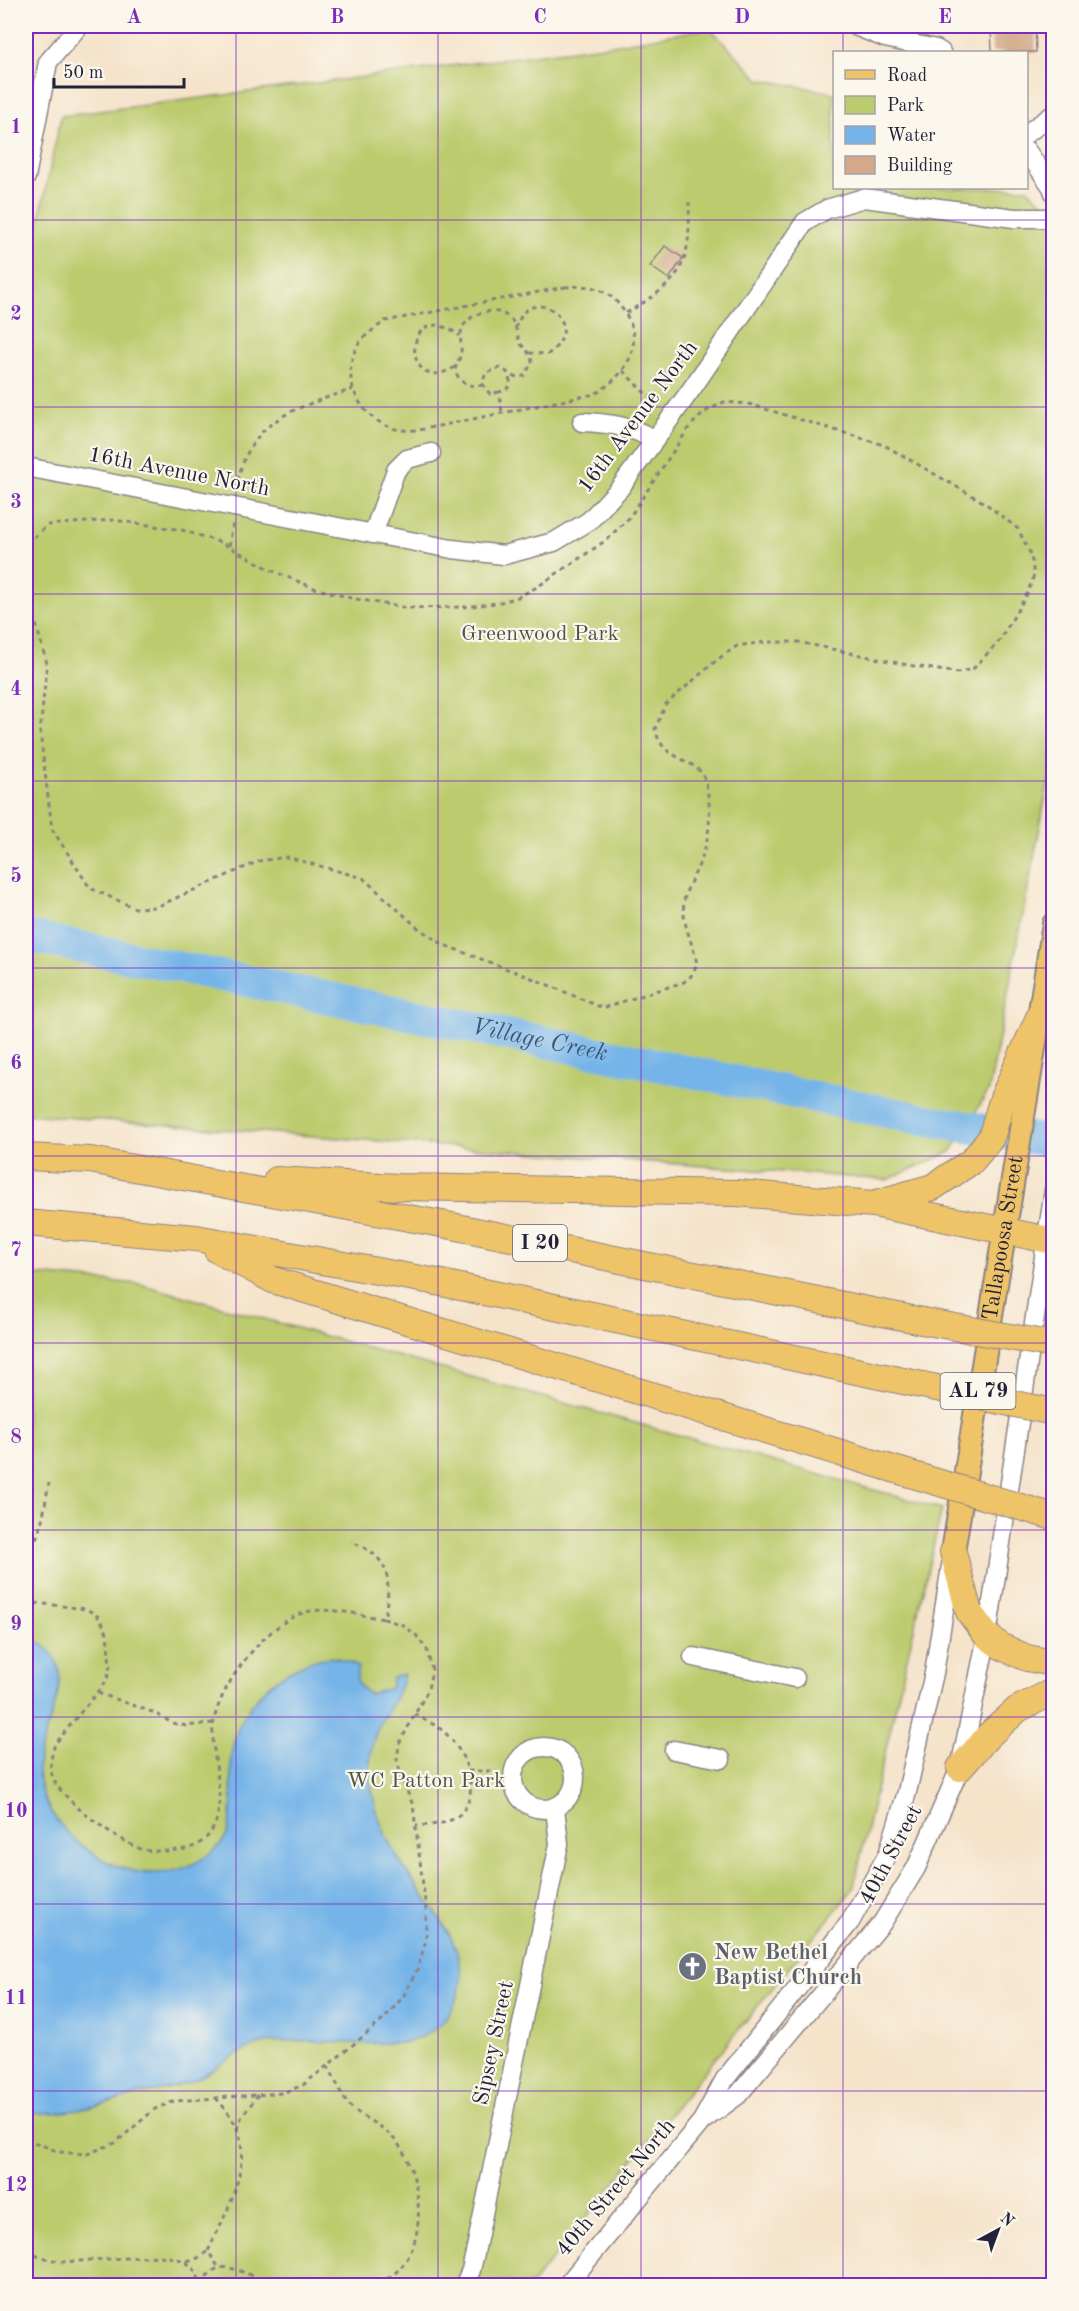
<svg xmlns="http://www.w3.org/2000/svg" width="1079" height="2311" viewBox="0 0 1079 2311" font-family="'Old Standard TT',serif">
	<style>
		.green { fill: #bccb6d; stroke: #6f7654; stroke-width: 1.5 }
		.water { fill: #74b4e8; stroke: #4b6b92; stroke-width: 1.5 }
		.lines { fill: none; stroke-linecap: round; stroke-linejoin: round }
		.river { stroke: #74b4e8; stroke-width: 32 }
		.building { fill: #d3a98a }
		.minor-casing { stroke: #8c8282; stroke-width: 21 }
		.major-casing { stroke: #8c8282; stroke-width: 26 }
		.highway-casing { stroke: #8c8282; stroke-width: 28 }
		.path { stroke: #8c8282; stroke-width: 3; stroke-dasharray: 4.5 4.5; stroke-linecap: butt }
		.minor { stroke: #fff; stroke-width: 18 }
		.major { stroke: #efc469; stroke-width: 22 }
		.highway { stroke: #efc469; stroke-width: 26 }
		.highway-bridge-casing { stroke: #8c8282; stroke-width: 28; stroke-linecap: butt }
		.highway-bridge { stroke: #efc469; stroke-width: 26 }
		.grid { fill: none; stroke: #7b2cbf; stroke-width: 1.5; stroke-opacity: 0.55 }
		.labels { text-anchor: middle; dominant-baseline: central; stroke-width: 4.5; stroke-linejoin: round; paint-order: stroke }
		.shield { fill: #fbf7ec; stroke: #636270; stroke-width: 1.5 }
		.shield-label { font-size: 21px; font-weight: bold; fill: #22223b }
		.street-label { font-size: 22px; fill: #22223b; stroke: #fbf7ec }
		.park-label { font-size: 22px; fill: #50554a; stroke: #fbf7ec }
		.worship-label { font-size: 22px; font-weight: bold; fill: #5b616d; stroke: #fbf7ec; text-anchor: start }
		.water-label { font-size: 24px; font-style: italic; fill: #3f5578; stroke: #fbf7ec }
		.neatline { fill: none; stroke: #7b2cbf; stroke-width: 2 }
		.grid-label { font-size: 20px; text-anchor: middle; font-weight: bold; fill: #7b2cbf }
	</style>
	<rect width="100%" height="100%" fill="#fbf7ec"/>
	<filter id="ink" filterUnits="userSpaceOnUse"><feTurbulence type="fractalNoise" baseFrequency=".0167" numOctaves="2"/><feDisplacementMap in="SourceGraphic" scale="12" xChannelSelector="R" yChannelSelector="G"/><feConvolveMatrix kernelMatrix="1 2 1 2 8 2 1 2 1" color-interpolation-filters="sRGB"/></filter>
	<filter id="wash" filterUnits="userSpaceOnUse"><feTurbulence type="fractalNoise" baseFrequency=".008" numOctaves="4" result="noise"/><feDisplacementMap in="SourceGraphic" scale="24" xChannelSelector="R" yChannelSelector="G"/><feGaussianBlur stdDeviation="1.35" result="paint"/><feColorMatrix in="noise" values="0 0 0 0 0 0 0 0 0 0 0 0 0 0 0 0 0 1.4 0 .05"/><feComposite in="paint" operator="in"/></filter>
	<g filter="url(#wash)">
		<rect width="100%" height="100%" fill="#f5e3ca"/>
		<path class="green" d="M710,28l49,51 75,14v95h192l27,23v548l-64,331 -38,62 -64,28 -861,-66v-831l35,-167 551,-71z
			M26,1274l114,10 802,225 -89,380 -322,396h-505z"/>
		<path class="water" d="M26,1636c63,24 19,80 13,122 -8,48 39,94 80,109 30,11 65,7 90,-13 7,-5 15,-12 18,-20 8,-23 3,-48 4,-72 1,-41 31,-79 67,-95 22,-11 39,-14 60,0 -3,13 0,20 12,27l21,-6 1,-10 12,-4c-4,21 -13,30 -23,48 -9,16 -12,35 -11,53 2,29 14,61 29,85 25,43 82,91 55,145 -9,19 -24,30 -44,36 -8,3 -18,2 -27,2 -40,3 -81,-7 -122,1 -24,5 -47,29 -71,38 -15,6 -33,9 -49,12 -37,9 -77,24 -115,18z"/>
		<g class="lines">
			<path class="river" id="s1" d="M26,936l895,183 133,23"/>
		</g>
		<g id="blocks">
			<path class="building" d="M991,26h44l1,26h-44z
				M665,246l18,12 -14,21 -19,-13z"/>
		</g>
	</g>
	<g filter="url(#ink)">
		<use href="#blocks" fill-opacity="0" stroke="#8c8282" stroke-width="1.5"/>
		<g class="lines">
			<defs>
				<path id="minor" d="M855,26l30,12 51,11 5,3
					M1026,134l28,-20
					M1026,150l26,37 2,6
					M26,177l22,-115 31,-36
					M582,422c27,1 49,4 73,18
					M26,467l426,82 52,6 50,-13 35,-21 31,-33 73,-101 112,-165 22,-13 37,-11 150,20h40
					M373,534l23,-64 11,-11 24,-6
					M693,1657l102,21
					M513 1778a31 31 0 1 1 62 0a31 31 0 1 1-62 0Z
					M674,1750l47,9
					M702,2121l36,-26 144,-172 34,-55 44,-100 27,-132 67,-446
					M464,2286l7,-16 4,-17 84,-409 -4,-36
					M566,2286l136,-165 23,-42 125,-157 38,-68 19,-62 27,-119 18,-113"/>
				<g id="major">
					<path id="s2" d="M953,1552l101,-628"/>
				</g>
				<path id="highway" d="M26,1157l64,3 352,64 480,97
					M277,1180l121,7 338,6 138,11 180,37
					M877,1203l56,-16 39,-26 19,-23 12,-40 37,-83
					M26,1223l170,15 236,43 490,104
					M217,1250l56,30 627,191
					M953,1552l16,60 18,24 15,11 25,11 27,5
					M960,1768l28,-32 30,-27 36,-18"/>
			</defs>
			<use href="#minor" class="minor-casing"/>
			<use href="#major" class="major-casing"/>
			<use href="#highway" class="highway-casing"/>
			<path class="path" d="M565,287c8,0 16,-2 24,0 12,2 24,9 31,19 28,34 9,68 -25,88l-176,36c-8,0 -19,1 -27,-2 -35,-12 -54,-54 -32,-86 7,-9 16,-14 25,-21z
				M626,313c56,-32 65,-47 63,-111
				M515,328c3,-5 6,-13 10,-17 22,-18 60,16 23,43l-18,-1
				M455,367c-56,34 -53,-75 5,-31
				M623,371l21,21 15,11
				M483,385c-15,2 -23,-1 -28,-15 1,-6 5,-11 6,-17 1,-10 -3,-18 3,-28 10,-15 37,-20 49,-3 4,6 4,15 8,22 6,8 10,9 11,19l-8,13 -14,1
				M499,392l-9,2 -8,-11 4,-10 14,-5 7,4 4,12 -5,6 -7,2 3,21
				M236,489c12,-70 57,-80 117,-100
				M229,546l4,-22
				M26,553l4,-12 17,-16 66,-5 69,10 40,13 51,28 41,17 37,10 55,10 58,-1 33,-4 19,-5 21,-11 68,-46 24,-23 61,-92 15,-14 19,-10 25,2 135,41 101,58 33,26 13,26 3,20 -7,19 -27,46 -26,28 -16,5 -50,-8 -110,-23h-33l-28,4 -19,13 -52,45 -11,25c2,7 5,15 11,20 11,11 35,15 39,31 7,27 6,57 -5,82 -4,11 -12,23 -15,34 -6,23 8,46 12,68l-6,12 -7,6 -81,26 -69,-29 -90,-34 -27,-18 -54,-49 -76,-21 -28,4 -103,46 -21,1 -45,-20 -38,-59 -12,-97 7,-68 -21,-76
				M26,1554c17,-18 18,-48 23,-71
				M26,1602l61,7 13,9 7,15 3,33 -3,14 -52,64c-3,9 -6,21 -3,31 6,24 67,66 89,74 12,4 44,2 54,-3 43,-23 15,-83 18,-119 4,-41 57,-110 98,-116 24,-3 49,4 73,8
				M98,1693l57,20 17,10 14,3 27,-3
				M415,1714c9,6 20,10 28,17 21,17 40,61 17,83 -12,11 -29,11 -44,12
				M468,1771h23l8,2
				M327,2066c9,12 13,29 23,40 13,13 32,19 44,33 29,32 37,110 -3,137 -11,7 -24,5 -35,10
				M216,2098c8,9 16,19 21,30 16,37 -13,90 -29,123l11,17
				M238,2129l3,-11 17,-23
				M26,2139l33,13 28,2 28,-11 40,-34 20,-8 108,-8 20,-8 29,-23 51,-42 20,-23 14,-27 9,-30v-31l-13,-104 -11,-25 -5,-20 2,-16 29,-54 4,-20 -5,-20 -11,-15 -13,-10 -19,-6c7,-37 9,-62 -33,-77
				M26,2253l35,9 98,-6c20,1 39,7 41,30
				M187,2261l11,-3 10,-7
				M200,2283c5,-5 12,-13 19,-15 16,-3 37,10 50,18"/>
			<use href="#minor" class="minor"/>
			<use href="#major" class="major"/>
			<use href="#highway" class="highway"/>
			<defs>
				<path id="highway-bridge" d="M922,1321l132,24
					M922,1385l132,27
					M900,1471l154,46"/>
			</defs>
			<use href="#highway-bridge" class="highway-bridge-casing"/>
			<use href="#highway-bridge" class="highway-bridge"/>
		</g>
	</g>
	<path class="grid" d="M236,26v2260M438,26v2260M641,26v2260M843,26v26M843,188v2098M26,220h1028M26,407h1028M26,594h1028M26,781h1028M26,968h1028M26,1156h1028M26,1343h1028M26,1530h1028M26,1717h1028M26,1904h1028M26,2091h1028"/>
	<defs>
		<symbol id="church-disc" viewBox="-11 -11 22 22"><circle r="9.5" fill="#6b7280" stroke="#fbf7ec"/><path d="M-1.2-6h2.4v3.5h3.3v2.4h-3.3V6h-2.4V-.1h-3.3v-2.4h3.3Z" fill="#fff"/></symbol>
	</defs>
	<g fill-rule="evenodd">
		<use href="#church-disc" x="676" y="1950" width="33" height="33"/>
	</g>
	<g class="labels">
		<g class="shield">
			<rect x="513" y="1225" width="54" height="36" rx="4.5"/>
			<rect x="940.5" y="1373" width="75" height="36" rx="4.5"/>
		</g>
		<g class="shield-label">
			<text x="540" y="1243">I 20</text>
			<text x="978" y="1391">AL 79</text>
		</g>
		<g class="street-label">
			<text transform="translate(638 417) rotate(-53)">16th Avenue North</text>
			<text transform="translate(179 472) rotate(11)">16th Avenue North</text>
			<text stroke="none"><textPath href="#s2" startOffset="318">Tallapoosa Street</textPath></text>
			<text transform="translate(891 1855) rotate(-62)">40th Street</text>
			<text transform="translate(494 2043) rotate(-78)">Sipsey Street</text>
			<text transform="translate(616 2188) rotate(-50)">40th Street North</text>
		</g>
		<g class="park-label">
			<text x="540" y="634">Greenwood Park</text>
			<text x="426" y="1781">WC Patton Park</text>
		</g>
		<g class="worship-label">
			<text x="714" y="1953">New Bethel<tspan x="714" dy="25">Baptist Church</tspan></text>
		</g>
		<g class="water-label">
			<text stroke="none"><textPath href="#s1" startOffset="524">Village Creek</textPath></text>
		</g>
	</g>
	<rect width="1079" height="2311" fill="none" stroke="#fbf7ec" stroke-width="66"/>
	<rect x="833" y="51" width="195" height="138" fill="#fbf7ec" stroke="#a4a2a5" stroke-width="1.5"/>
	<rect x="845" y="70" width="30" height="9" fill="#efc469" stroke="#a4a2a5" stroke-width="1.5"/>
	<text x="887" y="81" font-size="18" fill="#22223b">Road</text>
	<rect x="845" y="96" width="30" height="18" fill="#bccb6d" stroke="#a4a2a5" stroke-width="1.5"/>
	<text x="887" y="111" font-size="18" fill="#22223b">Park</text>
	<rect x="845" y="126" width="30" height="18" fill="#74b4e8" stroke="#a4a2a5" stroke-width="1.5"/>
	<text x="887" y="141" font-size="18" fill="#22223b">Water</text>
	<rect x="845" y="156" width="30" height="18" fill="#d3a98a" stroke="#a4a2a5" stroke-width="1.5"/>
	<text x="887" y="171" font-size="18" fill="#22223b">Building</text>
	<g transform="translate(998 2230) rotate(41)" stroke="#fbf7ec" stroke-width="4.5" paint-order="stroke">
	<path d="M0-4.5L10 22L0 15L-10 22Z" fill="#22223b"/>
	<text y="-9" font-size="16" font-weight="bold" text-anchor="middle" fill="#22223b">N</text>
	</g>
	<path d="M54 78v9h130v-9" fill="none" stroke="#22223b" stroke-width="3"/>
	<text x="63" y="78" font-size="18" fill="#22223b" stroke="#fbf7ec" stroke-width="4.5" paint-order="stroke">50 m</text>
	<rect x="33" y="33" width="1013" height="2245" class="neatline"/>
	<g class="grid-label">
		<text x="134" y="23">A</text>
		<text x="337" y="23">B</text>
		<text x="540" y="23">C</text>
		<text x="742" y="23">D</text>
		<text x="945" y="23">E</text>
		<text x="16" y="133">1</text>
		<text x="16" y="320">2</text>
		<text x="16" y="508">3</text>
		<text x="16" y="695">4</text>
		<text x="16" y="882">5</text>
		<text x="16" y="1069">6</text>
		<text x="16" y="1256">7</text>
		<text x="16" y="1443">8</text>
		<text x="16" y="1630">9</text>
		<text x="16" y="1817">10</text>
		<text x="16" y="2004">11</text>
		<text x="16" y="2191">12</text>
	</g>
</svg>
